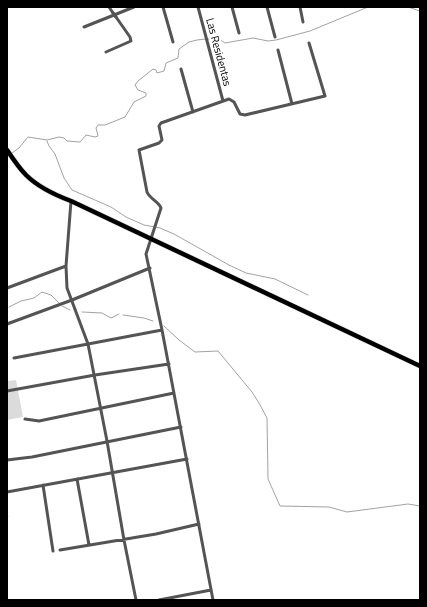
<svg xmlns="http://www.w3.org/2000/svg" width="427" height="607" viewBox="0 0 427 607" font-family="'Titillium Web',sans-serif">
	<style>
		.green { fill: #dbdbdb }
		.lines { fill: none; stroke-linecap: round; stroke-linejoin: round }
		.stream { stroke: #a2a2a2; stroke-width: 1 }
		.primary-casing { stroke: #dbdbdb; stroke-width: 5.5 }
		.minor { stroke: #545454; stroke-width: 3 }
		.primary { stroke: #000; stroke-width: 4.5 }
		.minor-bridge { stroke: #545454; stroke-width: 3 }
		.labels { text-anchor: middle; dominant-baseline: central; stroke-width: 4; stroke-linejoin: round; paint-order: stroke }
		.street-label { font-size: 11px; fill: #000; stroke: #fff }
	</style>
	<rect width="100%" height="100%" fill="#fff"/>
	<path class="green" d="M16,380l7,37 -16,3v-39z"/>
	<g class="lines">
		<path class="stream" d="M408,7l12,4
			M47,141l2,5 6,8 9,24 8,12 39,17 15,10 18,8 16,3 14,6 55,31 17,8 29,6 33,16
			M12,153l7,-5 9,-11 19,3 12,-3 5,1 3,3 13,1 6,-7 9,2 3,-1 -2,-8 2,-3h7l20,-8 9,-15 12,-6v-3l-8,-3 -3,-5 3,-4 15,-12 3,1 1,3 7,-2 2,-8 12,-5 1,-9 10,-7 8,-2 9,-1h13l6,4 28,-5 15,3 8,-1 34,-9 58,-24
			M62,306l8,4
			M9,307l12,-6 13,-3 8,-6 9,3 8,8
			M82,312l20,1 9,5 8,-4
			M123,315l21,3 9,3
			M164,326l15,14 16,12 23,-1 34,41 7,11 8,15 1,61 12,27 49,1 18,5 61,-8 12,2
			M7,515l1,1"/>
		<defs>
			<path id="primary" d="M7,150c6,9 12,18 19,25 13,13 29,20 45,26l349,165"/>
		</defs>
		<use href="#primary" class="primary-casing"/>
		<path class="minor" d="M109,7l4,6
			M163,7l10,35
			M198,7l25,94
			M232,7l7,26
			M267,7l8,30
			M300,7l3,15
			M84,27l50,-20
			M278,50l14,54
			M106,52l25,-11 -1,-4 -14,-20
			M181,69l12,43
			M71,201l-5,65 1,22 21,56 19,97 17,99 12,60
			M7,288l59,-22
			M7,324l65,-24 78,-32
			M14,358l148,-28
			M7,391l88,-16 74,-11
			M25,419l14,2 135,-28
			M7,460l25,-3 149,-30
			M77,479l12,66
			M43,485l10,66
			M7,492l180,-33
			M60,550l96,-16 43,-10
			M159,600l52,-10
			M213,600l-51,-270 -16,-76 15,-46c-2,-6 -11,-9 -14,-16l-8,-42 20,-7 3,-3 -3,-14 2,-3 68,-24 5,3 6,12 5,1 80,-19 -16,-53"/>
		<use href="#primary" class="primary"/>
		<path class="minor-bridge" d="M113,13l3,4"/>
	</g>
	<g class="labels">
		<g class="street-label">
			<text transform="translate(219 52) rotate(75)">Las Residentas</text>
		</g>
	</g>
	<rect width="427" height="607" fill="none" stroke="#000000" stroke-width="16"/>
</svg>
